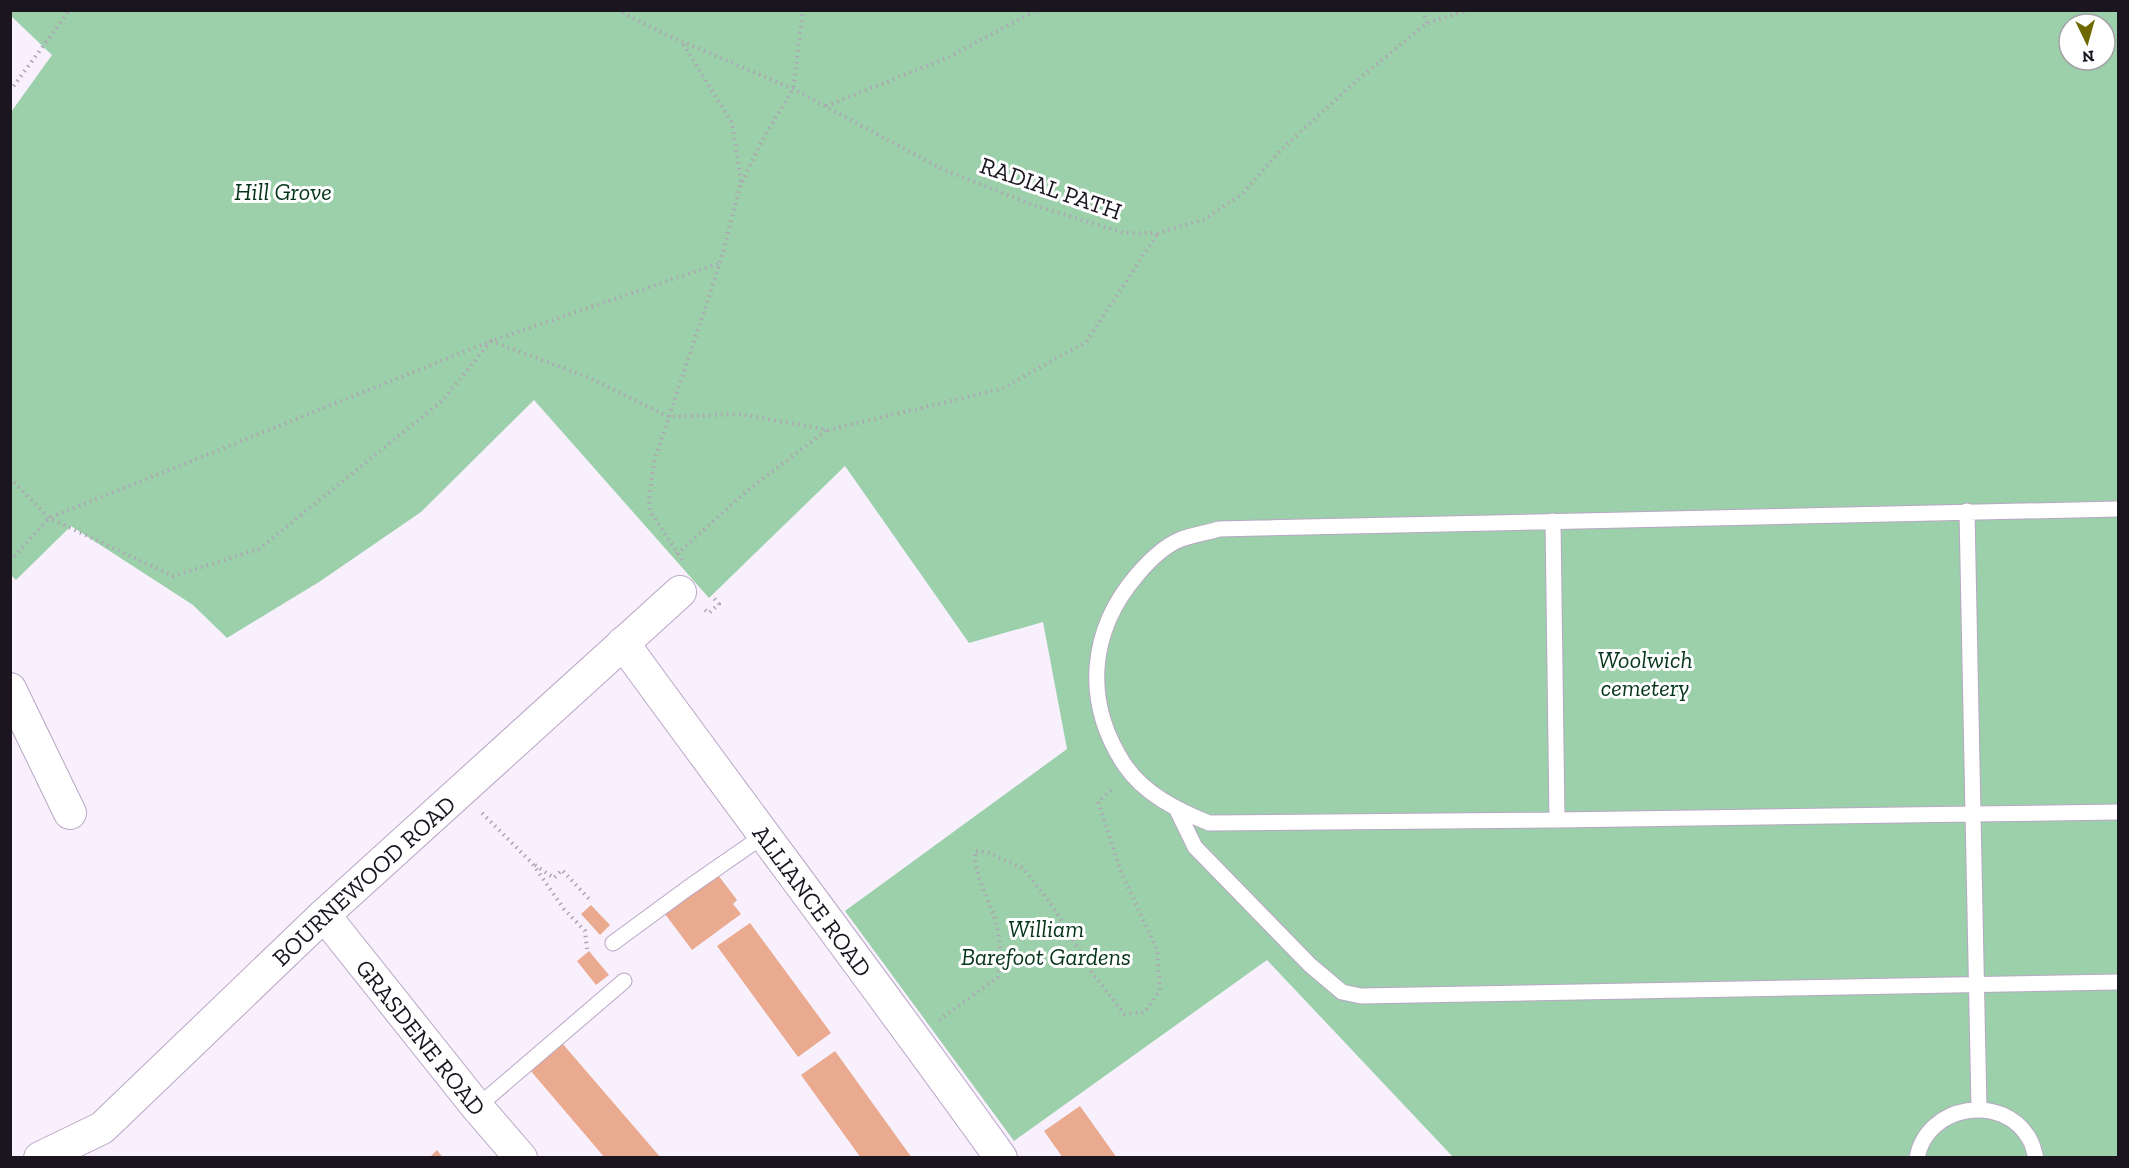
<svg xmlns="http://www.w3.org/2000/svg" width="2129" height="1168" viewBox="0 0 2129 1168" font-family="'Zilla Slab',serif">
	<style>
		.green { fill: #9bd0ab; fill-rule: evenodd }
		.building { fill: #eaaa8f }
		.lines { fill: none; stroke-linecap: round; stroke-linejoin: round }
		.lane-casing { stroke: #b9a6c5; stroke-width: 17 }
		.street-casing { stroke: #b9a6c5; stroke-width: 34 }
		.path { stroke: #ada6b2; stroke-width: 4; stroke-dasharray: 1.5 4.5; stroke-linecap: butt }
		.lane { stroke: #fff; stroke-width: 15 }
		.street { stroke: #fff; stroke-width: 32 }
		.labels { text-anchor: middle; dominant-baseline: central; stroke-width: 6; stroke-linejoin: round; paint-order: stroke }
		.street-label { font-size: 24px; fill: #1b1520; stroke: #fff }
		.park-label { font-size: 24px; font-style: italic; fill: #04341a; stroke: #fff }
	</style>
	<rect width="100%" height="100%" fill="#f8f0fd"/>
	<path class="green" d="M11,11h2107v1146h-665l-186,-197 -253,181 -169,-230 222,-162 -24,-127 -74,21 -124,-177 -136,132 -175,-198 -113,112 -102,70 -92,56 -34,-33 -122,-79 -55,54 -5,-5v-463l41,-57 -41,-39zM2069,24h36v36h-36z"/>
	<path class="building" d="M718,875l19,25 -4,4 8,10 -49,36 -27,-36z
		M591,905l19,20 -10,10 -19,-21z
		M750,923l81,110 -33,24 -81,-111z
		M589,951l20,24 -13,10 -19,-24z
		M562,1043l99,115h-56l-75,-88z
		M835,1051l77,107h-51l-60,-83z
		M1080,1106l37,52h-54l-19,-27z
		M437,1150l6,8h-14z"/>
	<g class="lines">
		<defs>
			<path id="lane" d="M1553,521l4,299 416,-6 -6,-303
				M1177,810l18,37 115,118 32,27 19,4 757,-14
				M1557,820l-348,3c-32,-13 -65,-29 -85,-59 -41,-63 -35,-133 13,-189 11,-13 26,-28 42,-35 12,-5 27,-7 40,-11l899,-20
				M613,943l75,-55 75,-52
				M477,1107l147,-126
				M1979,1108l-6,-294 145,-2
				M1917,1158c10,-54 87,-66 113,-18 3,5 4,12 6,18"/>
			<g id="street">
				<path id="s1" d="M623,643c125,172 254,342 378,515"/>
				<path d="M10,689l60,124"/>
				<path id="s2" d="M324,915l153,192 44,51"/>
				<path id="s3" d="M40,1158l62,-30 222,-213 356,-323"/>
			</g>
		</defs>
		<use href="#lane" class="lane-casing"/>
		<use href="#street" class="street-casing"/>
		<path class="path" d="M617,10l50,25 126,54 149,80 91,36 92,28h33l47,-14 37,-25 40,-45 73,-67 72,-59 42,-13
			M1423,10l4,13
			M10,91l56,-76 2,-5
			M826,106l123,-49 88,-47
			M742,182l22,-45 29,-48 10,-79
			M10,478l39,40 124,58 86,-27 184,-149 48,-59 229,-78
			M677,554l71,-64 79,-60
			M682,560l-32,-49 -1,-11 5,-38 66,-199 21,-81 -9,-59 -50,-81
			M10,561l39,-43 442,-177 99,37 79,39 72,-3 87,16 173,-41 85,-47 72,-109
			M10,599l5,3
			M705,610l4,3 10,-9 -7,-8
			M482,813l50,50 32,46 21,22 2,18
			M535,865l19,13 8,-8 29,31
			M939,1020l59,-43c4,-22 2,-46 -6,-66 -7,-20 -18,-38 -17,-60l12,1 36,16 31,40 37,63 33,43 21,-2 15,-22 -3,-41 -36,-77 -23,-70 14,-13"/>
		<use href="#lane" class="lane"/>
		<use href="#street" class="street"/>
	</g>
	<g class="labels">
		<g class="street-label">
			<text transform="translate(1051 188) rotate(19)">RADIAL PATH</text>
			<text stroke="none"><textPath href="#s3" startOffset="429">BOURNEWOOD ROAD</textPath></text>
			<text stroke="none"><textPath href="#s1" startOffset="320">ALLIANCE ROAD</textPath></text>
			<text stroke="none"><textPath href="#s2" startOffset="156">GRASDENE ROAD</textPath></text>
		</g>
		<g class="park-label">
			<text x="283" y="191">Hill Grove</text>
			<text x="1645" y="659">Woolwich<tspan x="1645" dy="28">cemetery</tspan></text>
			<text x="1046" y="928">William<tspan x="1046" dy="28">Barefoot Gardens</tspan></text>
		</g>
	</g>
	<rect width="2129" height="1168" fill="none" stroke="#1b1520" stroke-width="24"/>
	<g transform="translate(2087 42) rotate(175)"><circle r="28" fill="#ffffff" stroke="#a4a1a6" stroke-width="1.5"/>
	<path d="M0-4.5L10 22L0 15L-10 22Z" fill="#6f6903"/>
	<text y="-9" font-size="16" font-weight="bold" text-anchor="middle" fill="#1b1520">N</text>
	</g>
</svg>
